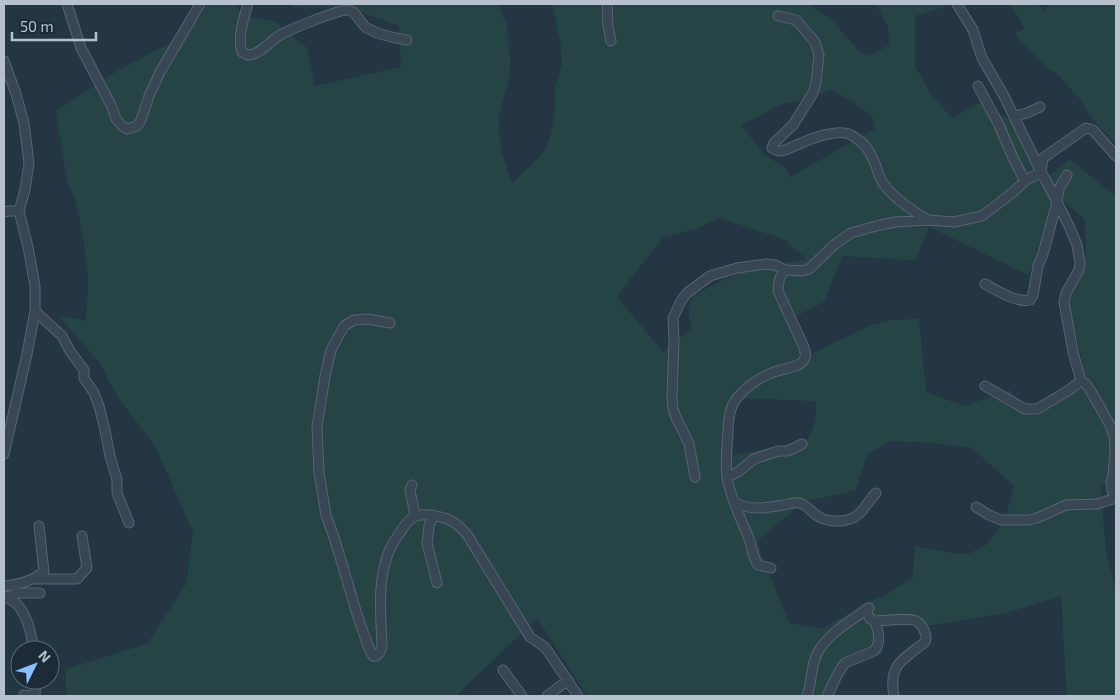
<svg xmlns="http://www.w3.org/2000/svg" width="1120" height="700" viewBox="0 0 1120 700" font-family="'Exo 2',sans-serif">
	<style>
		.green { fill: #264445; fill-rule: evenodd }
		.lines { fill: none; stroke-linecap: round; stroke-linejoin: round }
		.minor-casing { stroke: #576471; stroke-width: 11 }
		.minor { stroke: #394654; stroke-width: 9 }
	</style>
	<rect width="100%" height="100%" fill="#243544"/>
	<path class="green" d="M208,4h29l4,12 34,5 32,27 8,38 86,-19 -2,-41 -49,-18 -57,-1 -1,-3h206l9,22 3,35 -1,19 -11,39 4,33 10,31 32,-31 7,-18 4,-27v-19l7,-25 -1,-19 -9,-40h118v1l1,-1h137l22,14 31,35 9,3 19,-11 -1,-18 -11,-21 2,-2h75l-39,12v50l17,30 20,22 30,-17 32,22 27,59 28,-23 47,37v292l-16,-5 6,68 10,40v105h-49l-6,-100 -55,17 -72,12 -40,1 -12,2 1,25 -35,15 -13,28h-248l-50,-78 -81,78h-390v-27l81,-25 39,-60 7,-52 -38,-86 -36,-47 -19,-35 -42,-49 28,6 2,-37 -1,-19 -8,-49 -4,-17 -8,-18 -11,-70 64,-42 67,-34zM831,90l22,12 19,15 3,12 -85,48 -5,-9 -21,-14 -23,-29 41,-21 29,-6zM1064,201l21,19 1,37 -19,39 19,84 -53,35 -24,-25 -45,16 -38,-14 -7,-73 -29,1 -18,5 -63,30 -13,-39 28,-14 18,-46 74,4 13,-33 99,48zM720,218l66,22 7,8 14,11 -40,6 -20,6 -20,7 -33,17 -6,12 3,22 -28,23 -46,-55 14,-19 32,-40 33,-9zM735,398l80,3c3,16 0,27 -9,40l-73,14zM892,441l41,2 39,5 42,38 -9,34 -19,25 -18,9h-9l-44,-8 -2,32 -31,19 -21,7 -8,7 -31,18 -33,-6 -32,-82 49,-41 32,-5 18,-5 11,-36z
		M1011,4h26l8,7 3,-7h68v139l-13,-12 -13,-15 -9,-16 -24,-26 -9,-5 -33,-35 9,-6z"/>
	<g class="lines">
		<defs>
			<path id="minor" d="M67,4l14,44 31,59 4,12 6,7 5,3 10,-3 4,-6 8,-24 11,-24 40,-68
				M248,4c-4,13 -11,35 -6,48l6,3c12,0 22,-14 32,-20 9,-5 59,-26 68,-25 9,1 12,14 19,18 12,7 27,10 40,12
				M607,4l1,22 3,15
				M957,4l16,26 9,28 22,38 37,76 10,18 18,36 8,19 3,18 -1,7 -13,23 -2,9 9,50 8,29 -15,11 -29,17h-12l-40,-23
				M778,16l18,4 19,22 4,13 -3,28 -3,10 -20,32 -19,18 -2,5c3,2 3,2 7,3 7,0 12,-4 18,-6 12,-6 39,-16 52,-11 9,4 18,12 22,21 5,8 6,17 10,25 10,17 30,30 47,40
				M4,61l12,33 8,29 5,40 -4,27 -6,21 9,36 7,39v25l-8,43 -23,100
				M978,86l21,39 15,35 11,21
				M1014,116l13,-3 13,-6
				M4,212l5,-1h10
				M985,284c12,7 32,19 45,16l3,-5 5,-29 5,-12 14,-52 2,-13 8,-14
				M35,311l27,25 8,15 14,19v8l10,15 5,13 6,24 5,26 7,24v13l12,30
				M390,323l-23,-4 -13,1 -10,6 -13,24 -6,26 -8,51 2,46 7,42 8,22 23,77 11,32 5,10h3l4,-4 2,-6c-1,-30 -5,-63 6,-92 2,-7 7,-14 11,-20 8,-13 14,-21 30,-19 18,2 27,6 39,21l62,101 15,10 33,49
				M1081,381l5,3 6,9 18,32 4,11 1,14 -2,25 -2,8 1,8 4,7
				M695,477l-6,-33 -7,-15 -5,-9 -4,-11 -1,-12 2,-57 -1,-22 8,-17 6,-8 23,-17 27,-8 29,-4 9,1 10,5
				M727,477l11,-5 16,-13 24,-8h10l14,-7
				M412,485l-2,5 5,25
				M734,502c17,9 32,6 49,3 5,-1 11,-3 16,-2 7,1 10,7 16,11 10,9 33,10 44,0 6,-6 11,-15 17,-21
				M976,507l13,8 12,5h27l9,-2 29,-13 31,-1 19,-6
				M433,515l-4,11 -2,17 10,40
				M771,568l-13,-3c-6,-9 -6,-19 -10,-29 -8,-18 -17,-38 -21,-58 -2,-15 0,-30 1,-46 0,-11 1,-23 8,-33 8,-10 21,-20 33,-25 9,-5 31,-6 35,-14 3,-5 1,-10 -1,-15l-25,-54c0,-8 1,-15 7,-21l17,1 7,-2 25,-24 17,-12 29,-8 15,-3 33,-2 26,2 28,-6 30,-23 13,-12 16,-9 2,-14 43,-30 7,2 23,26
				M34,579h43l10,-11 -5,-32
				M4,586c15,-1 28,-5 40,-14l-5,-46
				M4,597c21,4 27,35 30,53
				M7,597l10,-4h23
				M866,610l4,9 5,2c10,0 33,-4 41,0 4,1 6,6 8,9 2,5 3,7 1,12 -22,18 -37,22 -31,54
				M503,670l19,26
				M24,695l10,1
				M35,696l1,-16
				M547,696l21,-16
				M807,696c4,-11 4,-23 7,-34 5,-23 36,-41 55,-54
				M827,696l11,-23 7,-10 29,-12c8,-9 4,-20 1,-30"/>
		</defs>
		<use href="#minor" class="minor-casing"/>
		<use href="#minor" class="minor"/>
	</g>
	<rect width="1120" height="700" fill="none" stroke="#b6c1cd" stroke-width="10"/>
	<g transform="translate(35 665) rotate(48)"><circle r="24" fill="#1d2b39" stroke="#5a6774"/>
	<path d="M0-4L9 19L0 12L-9 19Z" fill="#89c1ff"/>
	<text y="-8" font-size="14" font-weight="bold" text-anchor="middle" fill="#b6c1cd">N</text>
	</g>
	<path d="M12 32v8h84v-8" fill="none" stroke="#b6c1cd" stroke-width="2.5"/>
	<text x="20" y="32" font-size="15" fill="#b6c1cd" stroke="#1d2b39" stroke-width="4" paint-order="stroke">50 m</text>
</svg>
